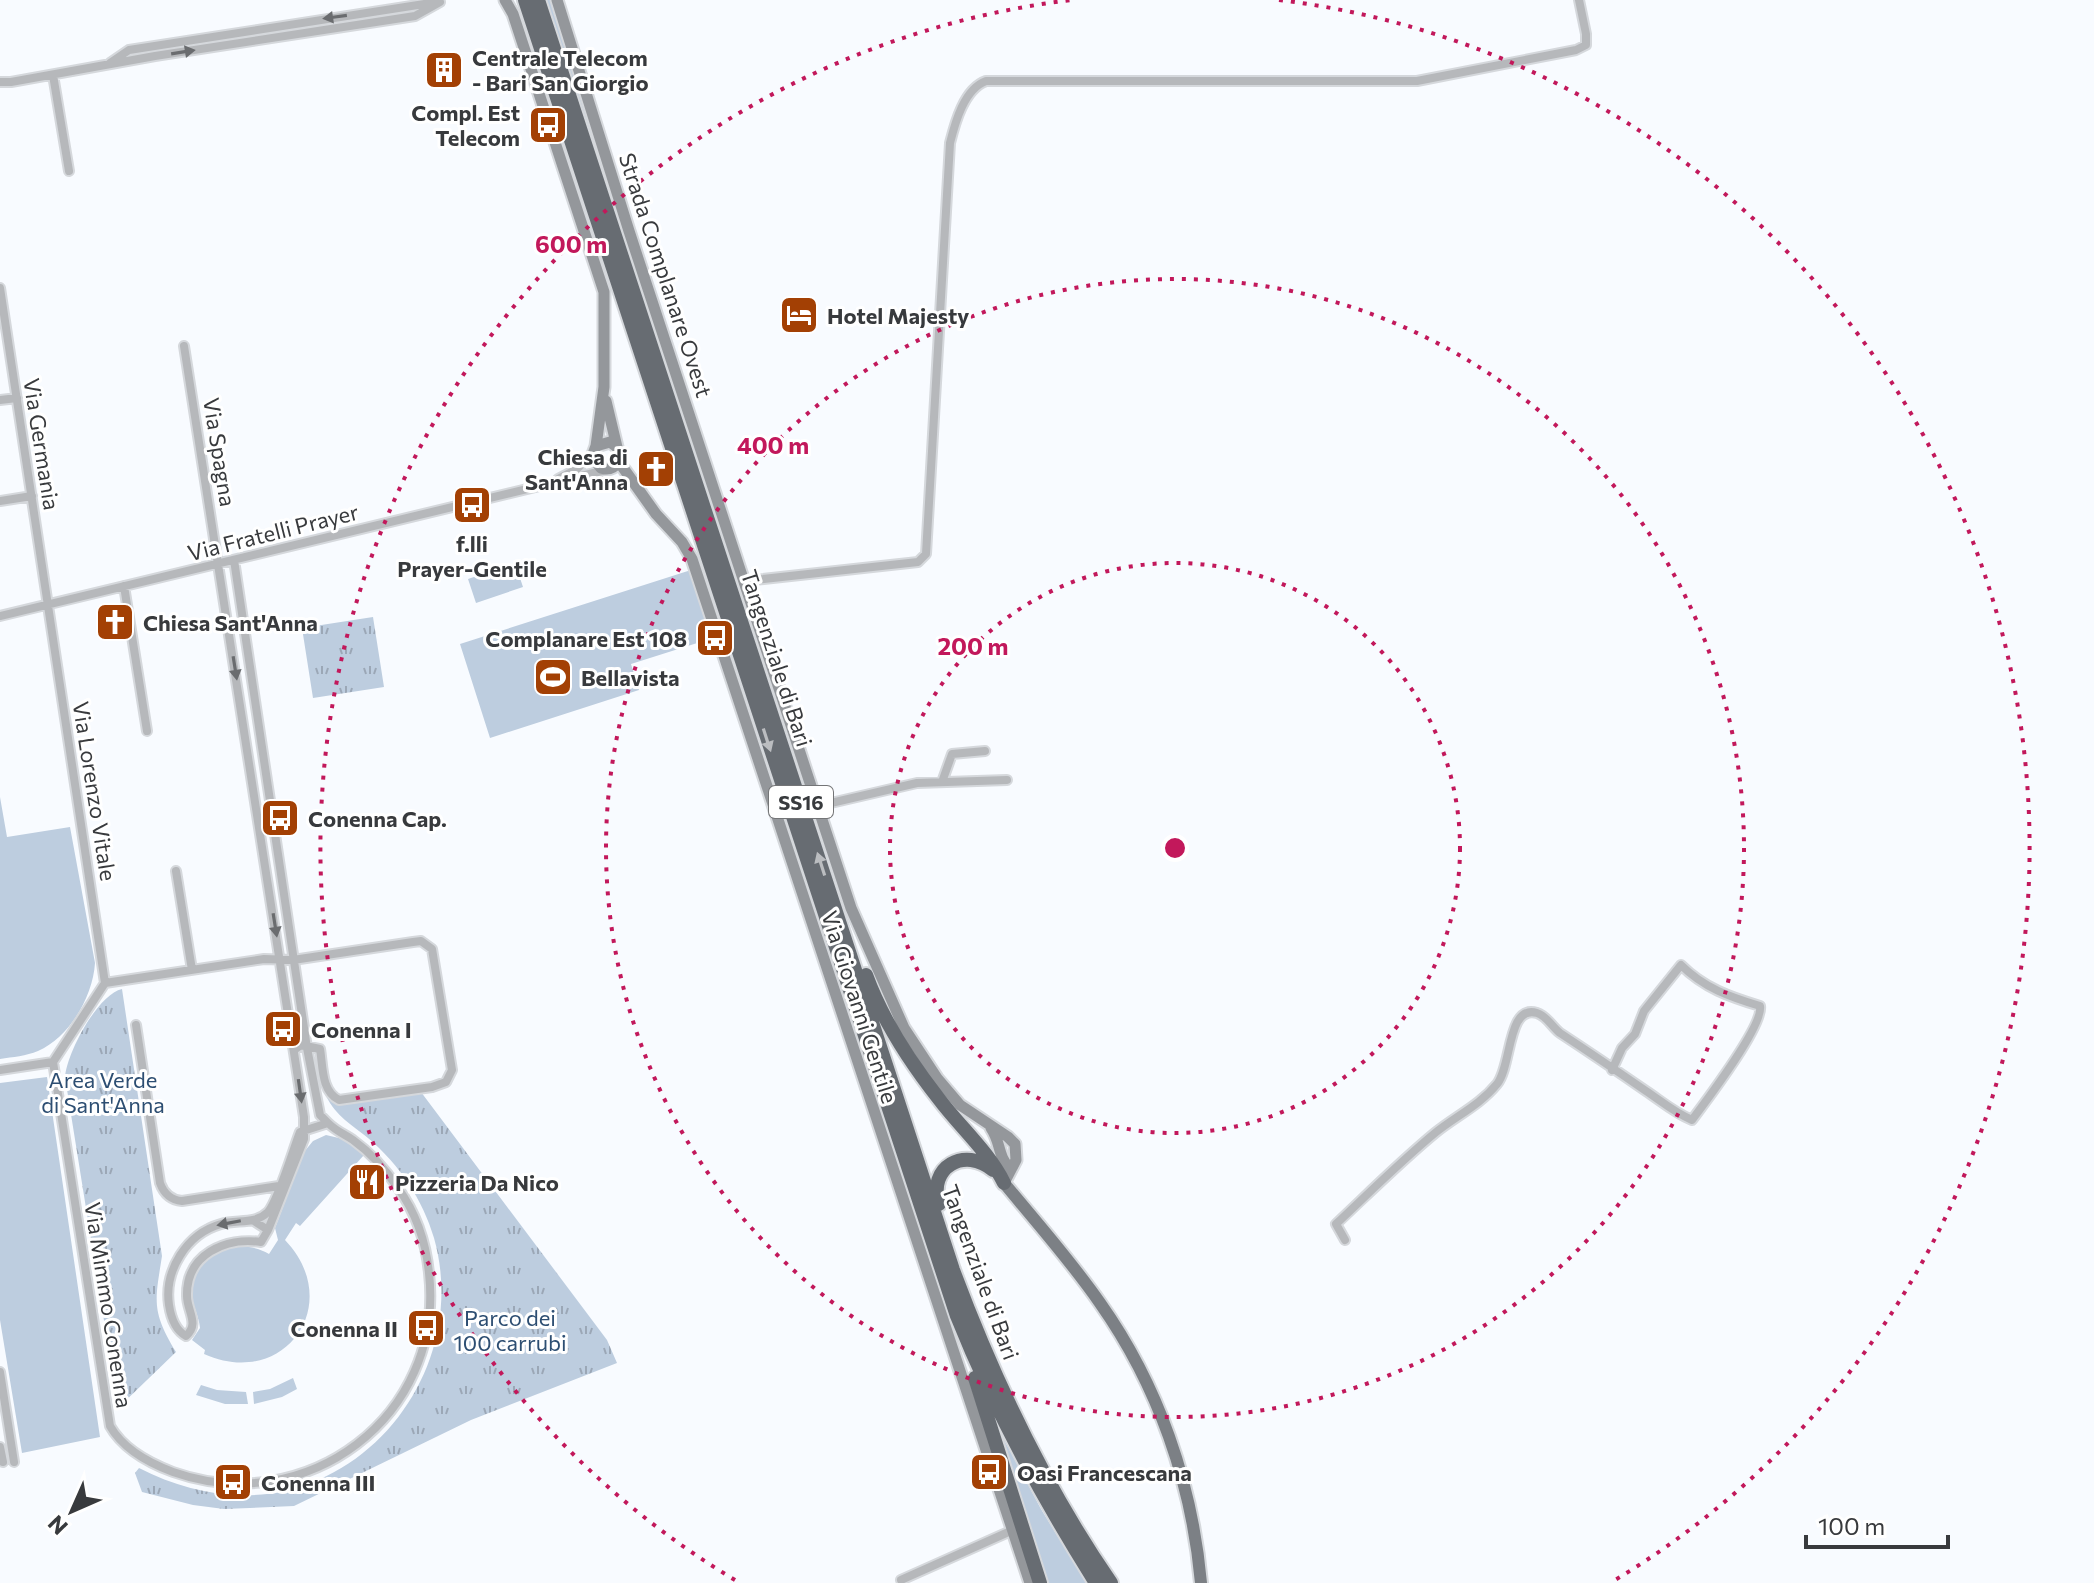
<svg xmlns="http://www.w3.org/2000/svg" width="2094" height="1583" viewBox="0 0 2094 1583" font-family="Commissioner,sans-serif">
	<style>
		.grass { fill: #bdcddf }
		.park { fill: url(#park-tufts) }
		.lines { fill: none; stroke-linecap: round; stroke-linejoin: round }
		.street-casing { stroke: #d5d8dc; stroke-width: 12 }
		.secondary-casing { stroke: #d5d8dc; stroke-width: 15 }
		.primary-casing { stroke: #d5d8dc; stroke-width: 16 }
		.highway-casing { stroke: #d5d8dc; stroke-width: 18 }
		.street { stroke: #b6b8bb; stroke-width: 8 }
		.secondary { stroke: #94979b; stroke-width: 11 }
		.primary { stroke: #7c8085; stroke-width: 12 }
		.highway { stroke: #676c72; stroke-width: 14 }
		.oneway { fill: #6a6c6f }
		.oneway2 { fill: #bbbdc0 }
		.ring { fill: none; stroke: #c2185b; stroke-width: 4; stroke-dasharray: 4 8 }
		.labels { text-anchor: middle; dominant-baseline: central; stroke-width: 6; stroke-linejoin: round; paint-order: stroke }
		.shield { fill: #fff; stroke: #747577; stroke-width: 2 }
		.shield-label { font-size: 20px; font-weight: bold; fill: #383a3d }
		.poi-label { font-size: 22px; font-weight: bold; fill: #383a3d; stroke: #fff; text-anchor: start }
		.street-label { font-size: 22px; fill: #383a3d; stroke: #fff }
		.park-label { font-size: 22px; fill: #2d4e72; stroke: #fff }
		.centre { fill: #c2185b; stroke: #fff; stroke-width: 4 }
		.ring-label { font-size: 24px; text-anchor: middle; font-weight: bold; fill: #c2185b; stroke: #fff; stroke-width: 6; stroke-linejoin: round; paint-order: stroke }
	</style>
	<defs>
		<pattern id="park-tufts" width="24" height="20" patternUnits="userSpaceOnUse" patternTransform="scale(2)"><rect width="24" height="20" fill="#bdcddf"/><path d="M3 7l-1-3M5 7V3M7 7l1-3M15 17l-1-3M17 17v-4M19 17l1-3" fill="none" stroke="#9ba7b6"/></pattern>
	</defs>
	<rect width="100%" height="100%" fill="#f8fbff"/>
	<path class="grass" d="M546,0h8l60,192 -4,1z
		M515,563l8,24 -47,16 -8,-24z
		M691,570l22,68 -82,26 8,26 -149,48 -30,-94z
		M0,797l7,40 63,-10 25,136c-2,33 -25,74 -57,88 -12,5 -25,6 -38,8z
		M47,1077l53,360 -78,16 -22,-133v-237z
		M326,1135l17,4 21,16 -64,71 -4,-3 -11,17c61,64 -1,150 -81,114l1,-4 -13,-10 8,-12c-1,-13 -9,-24 -8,-38 3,-38 47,-54 77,-36l9,-14 -3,-12 29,-76 9,-11z
		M293,1378l4,11 -15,8 -28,7 -1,-12 17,-3z
		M201,1385l16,5 29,2 2,12h-23l-29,-9z
		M992,1417l49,92 45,74h-41z"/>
	<path class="park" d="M373,617l11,70 -71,11 -11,-70z
		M122,989l40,267c-7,45 -11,55 14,96l-58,56 -53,-331c2,-24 32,-82 57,-88z
		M421,1092l186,248 10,23 -146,57 -177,86 -70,3 -31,-4 -51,-13 -7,-19 4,-5c45,23 96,34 146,23 111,-26 180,-144 149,-253 -11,-38 -35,-74 -66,-100 -16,-13 -32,-22 -42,-42l15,8z"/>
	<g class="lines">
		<defs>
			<path id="street" d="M110,63l19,-13 308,-48
				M53,75l16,96
				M0,82h11l144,-26 260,-40 25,-14
				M0,288l105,695
				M184,346l120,771v22l-36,91
				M0,400l17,-2
				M558,479l19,-10 16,-16
				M0,501l32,-5
				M234,560l73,488 13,67 8,8
				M745,581l173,-19 8,-8 24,-411c5,-20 14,-54 36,-62h431l159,-31 10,-5v-11l-7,-34
				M124,586l23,145
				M0,616l606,-146
				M942,782l10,-28 33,-3
				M818,806l99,-23 90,-3
				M176,871l16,99
				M136,1025l24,158c4,11 11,17 22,18l97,-15
				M53,1062l57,364c13,23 39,37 63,46 133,47 272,-55 256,-199 -3,-30 -13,-60 -31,-85 -12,-18 -27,-35 -45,-48 -9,-6 -17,-9 -25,-17l-28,9c-7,18 -22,69 -32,80 -13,13 -31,7 -47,12 -35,10 -57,47 -52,81 2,13 6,25 17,31 14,-12 1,-25 1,-40 -1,-42 39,-59 74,-54l7,-12 -14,-9
				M0,1070l53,-8 52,-79 159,-24 29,1 120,-18 8,-1 11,8 20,121 -6,12 -14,5 -93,13c-18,-9 -16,-34 -19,-51l-19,-4 -7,5
				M1345,1240l-9,-16c33,-31 65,-63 99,-91 21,-17 45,-28 62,-49 15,-18 10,-80 40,-71 10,3 15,14 23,20 29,19 57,38 86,58 15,10 29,22 46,29 14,-19 72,-95 68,-114 -30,-9 -56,-18 -79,-41l-37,46 -9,23 -13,14 -10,22
				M0,1372l14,90
				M0,1447l3,15
				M901,1580l112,-50"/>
			<path id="secondary" d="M505,0l8,14 91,278v95l-8,59 -4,11 9,11c9,3 16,-1 19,-10l-3,-11 -7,-5 -14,4
				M557,0l72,231 222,677 53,120 33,50 23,27 48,32 7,7 1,16 -12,23
				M606,401l11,46
				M619,462l37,52 26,28 10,17 338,1024
				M991,1128c10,14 6,27 19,41"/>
			<path id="primary" d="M1004,1183c33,40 67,78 96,120 58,82 92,180 101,280"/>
			<path id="highway" d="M525,0l432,1316c38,95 85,181 139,267
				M538,0l415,1270c41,110 91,216 158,313
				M866,975c16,44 44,87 73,124 21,28 50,53 65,84
				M939,1204c-12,-37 26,-58 54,-34
				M975,1378l65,205"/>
		</defs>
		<use href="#street" class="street-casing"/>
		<use href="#secondary" class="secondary-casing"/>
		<use href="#primary" class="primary-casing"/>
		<use href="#highway" class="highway-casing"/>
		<use href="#street" class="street"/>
		<use href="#secondary" class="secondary"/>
		<use href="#primary" class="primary"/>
		<use href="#highway" class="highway"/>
	</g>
	<defs><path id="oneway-solid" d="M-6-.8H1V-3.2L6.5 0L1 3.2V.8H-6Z" transform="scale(2)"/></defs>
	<g class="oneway">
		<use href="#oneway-solid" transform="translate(335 17) rotate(172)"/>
		<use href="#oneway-solid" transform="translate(183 52) rotate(-9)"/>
		<use href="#oneway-solid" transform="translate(235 668) rotate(81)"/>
		<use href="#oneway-solid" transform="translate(275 925) rotate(81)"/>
		<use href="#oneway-solid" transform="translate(300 1091) rotate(82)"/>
		<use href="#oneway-solid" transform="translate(229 1223) rotate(169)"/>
	</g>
	<g class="oneway2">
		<use href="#oneway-solid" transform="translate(767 740) rotate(72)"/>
		<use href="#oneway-solid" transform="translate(821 864) rotate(-108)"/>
	</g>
	<g class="ring">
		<circle cx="1175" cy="848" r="285"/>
		<circle cx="1175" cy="848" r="569"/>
		<path d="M735 1580A854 854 0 0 1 1071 0M1279 0A854 854 0 0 1 1615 1580"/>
	</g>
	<defs>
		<symbol id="building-square" viewBox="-11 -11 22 22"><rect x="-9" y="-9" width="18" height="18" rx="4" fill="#a34004" stroke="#fff"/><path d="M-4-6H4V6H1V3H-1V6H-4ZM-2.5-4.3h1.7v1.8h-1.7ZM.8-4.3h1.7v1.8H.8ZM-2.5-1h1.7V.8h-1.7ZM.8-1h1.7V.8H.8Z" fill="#fff"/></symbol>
		<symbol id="bus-square" viewBox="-11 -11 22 22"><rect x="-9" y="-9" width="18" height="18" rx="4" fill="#a34004" stroke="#fff"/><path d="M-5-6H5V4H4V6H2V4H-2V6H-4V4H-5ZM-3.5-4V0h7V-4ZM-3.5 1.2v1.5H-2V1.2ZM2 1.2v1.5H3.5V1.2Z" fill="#fff"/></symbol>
		<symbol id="hotel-square" viewBox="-11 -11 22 22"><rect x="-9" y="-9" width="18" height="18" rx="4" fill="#a34004" stroke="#fff"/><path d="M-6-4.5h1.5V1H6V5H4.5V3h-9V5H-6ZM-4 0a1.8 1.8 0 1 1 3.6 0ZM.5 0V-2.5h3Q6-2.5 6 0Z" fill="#fff"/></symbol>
		<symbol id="church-square" viewBox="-11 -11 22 22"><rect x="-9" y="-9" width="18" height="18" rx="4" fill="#a34004" stroke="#fff"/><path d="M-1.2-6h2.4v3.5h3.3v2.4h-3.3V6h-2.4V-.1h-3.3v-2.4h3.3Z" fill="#fff"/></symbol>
		<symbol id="stadium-square" viewBox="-11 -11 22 22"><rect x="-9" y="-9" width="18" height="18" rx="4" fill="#a34004" stroke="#fff"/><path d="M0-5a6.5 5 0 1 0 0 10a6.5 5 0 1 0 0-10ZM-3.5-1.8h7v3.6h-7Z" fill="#fff"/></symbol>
		<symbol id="restaurant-square" viewBox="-11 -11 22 22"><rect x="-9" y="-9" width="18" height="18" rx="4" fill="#a34004" stroke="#fff"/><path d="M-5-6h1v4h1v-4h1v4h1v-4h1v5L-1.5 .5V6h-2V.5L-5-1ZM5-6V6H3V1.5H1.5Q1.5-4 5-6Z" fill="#fff"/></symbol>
	</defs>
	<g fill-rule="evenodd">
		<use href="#building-square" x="422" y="48" width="44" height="44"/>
		<use href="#bus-square" x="526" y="103" width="44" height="44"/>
		<use href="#hotel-square" x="777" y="293" width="44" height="44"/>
		<use href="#church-square" x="634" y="447" width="44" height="44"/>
		<use href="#bus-square" x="450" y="483" width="44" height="44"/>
		<use href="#church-square" x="93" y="600" width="44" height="44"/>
		<use href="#bus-square" x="693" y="616" width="44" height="44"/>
		<use href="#stadium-square" x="531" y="655" width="44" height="44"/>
		<use href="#bus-square" x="258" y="796" width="44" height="44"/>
		<use href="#bus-square" x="261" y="1007" width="44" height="44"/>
		<use href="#restaurant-square" x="345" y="1160" width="44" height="44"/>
		<use href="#bus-square" x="404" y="1306" width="44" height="44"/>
		<use href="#bus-square" x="967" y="1450" width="44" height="44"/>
		<use href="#bus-square" x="211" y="1460" width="44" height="44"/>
	</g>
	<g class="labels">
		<rect class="shield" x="769" y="786" width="64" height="32" rx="6"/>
		<g class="shield-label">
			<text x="801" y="802">SS16</text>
		</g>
		<g class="poi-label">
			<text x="472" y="57">Centrale Telecom<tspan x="472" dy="25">- Bari San Giorgio</tspan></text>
			<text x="520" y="112" text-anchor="end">Compl. Est<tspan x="520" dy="25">Telecom</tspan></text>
			<text x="827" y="315">Hotel Majesty</text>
			<text x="628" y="456" text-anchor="end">Chiesa di<tspan x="628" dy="25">Sant'Anna</tspan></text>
			<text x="472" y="543" text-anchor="middle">f.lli<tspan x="472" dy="25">Prayer-Gentile</tspan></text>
			<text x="143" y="622">Chiesa Sant'Anna</text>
			<text x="687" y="638" text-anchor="end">Complanare Est 108</text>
			<text x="581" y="677">Bellavista</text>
			<text x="308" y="818">Conenna Cap.</text>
			<text x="311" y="1029">Conenna I</text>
			<text x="395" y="1182">Pizzeria Da Nico</text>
			<text x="398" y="1328" text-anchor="end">Conenna II</text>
			<text x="1017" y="1472">Oasi Francescana</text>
			<text x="261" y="1482">Conenna III</text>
		</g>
		<g class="street-label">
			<text transform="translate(666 275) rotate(72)">Strada Complanare Ovest</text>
			<text transform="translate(42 444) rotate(81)">Via Germania</text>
			<text transform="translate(220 452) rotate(81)">Via Spagna</text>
			<text transform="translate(273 532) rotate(-14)">Via Fratelli Prayer</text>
			<text transform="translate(777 658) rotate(72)">Tangenziale di Bari</text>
			<text transform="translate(95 791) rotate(81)">Via Lorenzo Vitale</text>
			<text transform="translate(860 1007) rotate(72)">Via Giovanni Gentile</text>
			<text transform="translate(981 1272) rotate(70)">Tangenziale di Bari</text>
			<text transform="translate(109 1305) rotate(81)">Via Mimmo Conenna</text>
		</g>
		<g class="park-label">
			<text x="103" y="1079">Area Verde<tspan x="103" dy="25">di Sant'Anna</tspan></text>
			<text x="510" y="1317">Parco dei<tspan x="510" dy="25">100 carrubi</tspan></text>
		</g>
	</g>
	<circle cx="1175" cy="848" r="12" class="centre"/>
	<g class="ring-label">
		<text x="571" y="253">600 m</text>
		<text x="773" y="454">400 m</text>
		<text x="973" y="655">200 m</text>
	</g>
	<g transform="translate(72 1511) rotate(225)" stroke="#ffffff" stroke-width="6" paint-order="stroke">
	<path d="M0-6L14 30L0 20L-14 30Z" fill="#383a3d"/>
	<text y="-12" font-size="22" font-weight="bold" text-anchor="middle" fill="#383a3d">N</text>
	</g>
	<path d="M1806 1535v12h142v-12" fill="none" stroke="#383a3d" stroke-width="4"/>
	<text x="1818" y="1535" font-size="24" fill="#383a3d" stroke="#ffffff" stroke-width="6" paint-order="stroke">100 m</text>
</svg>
